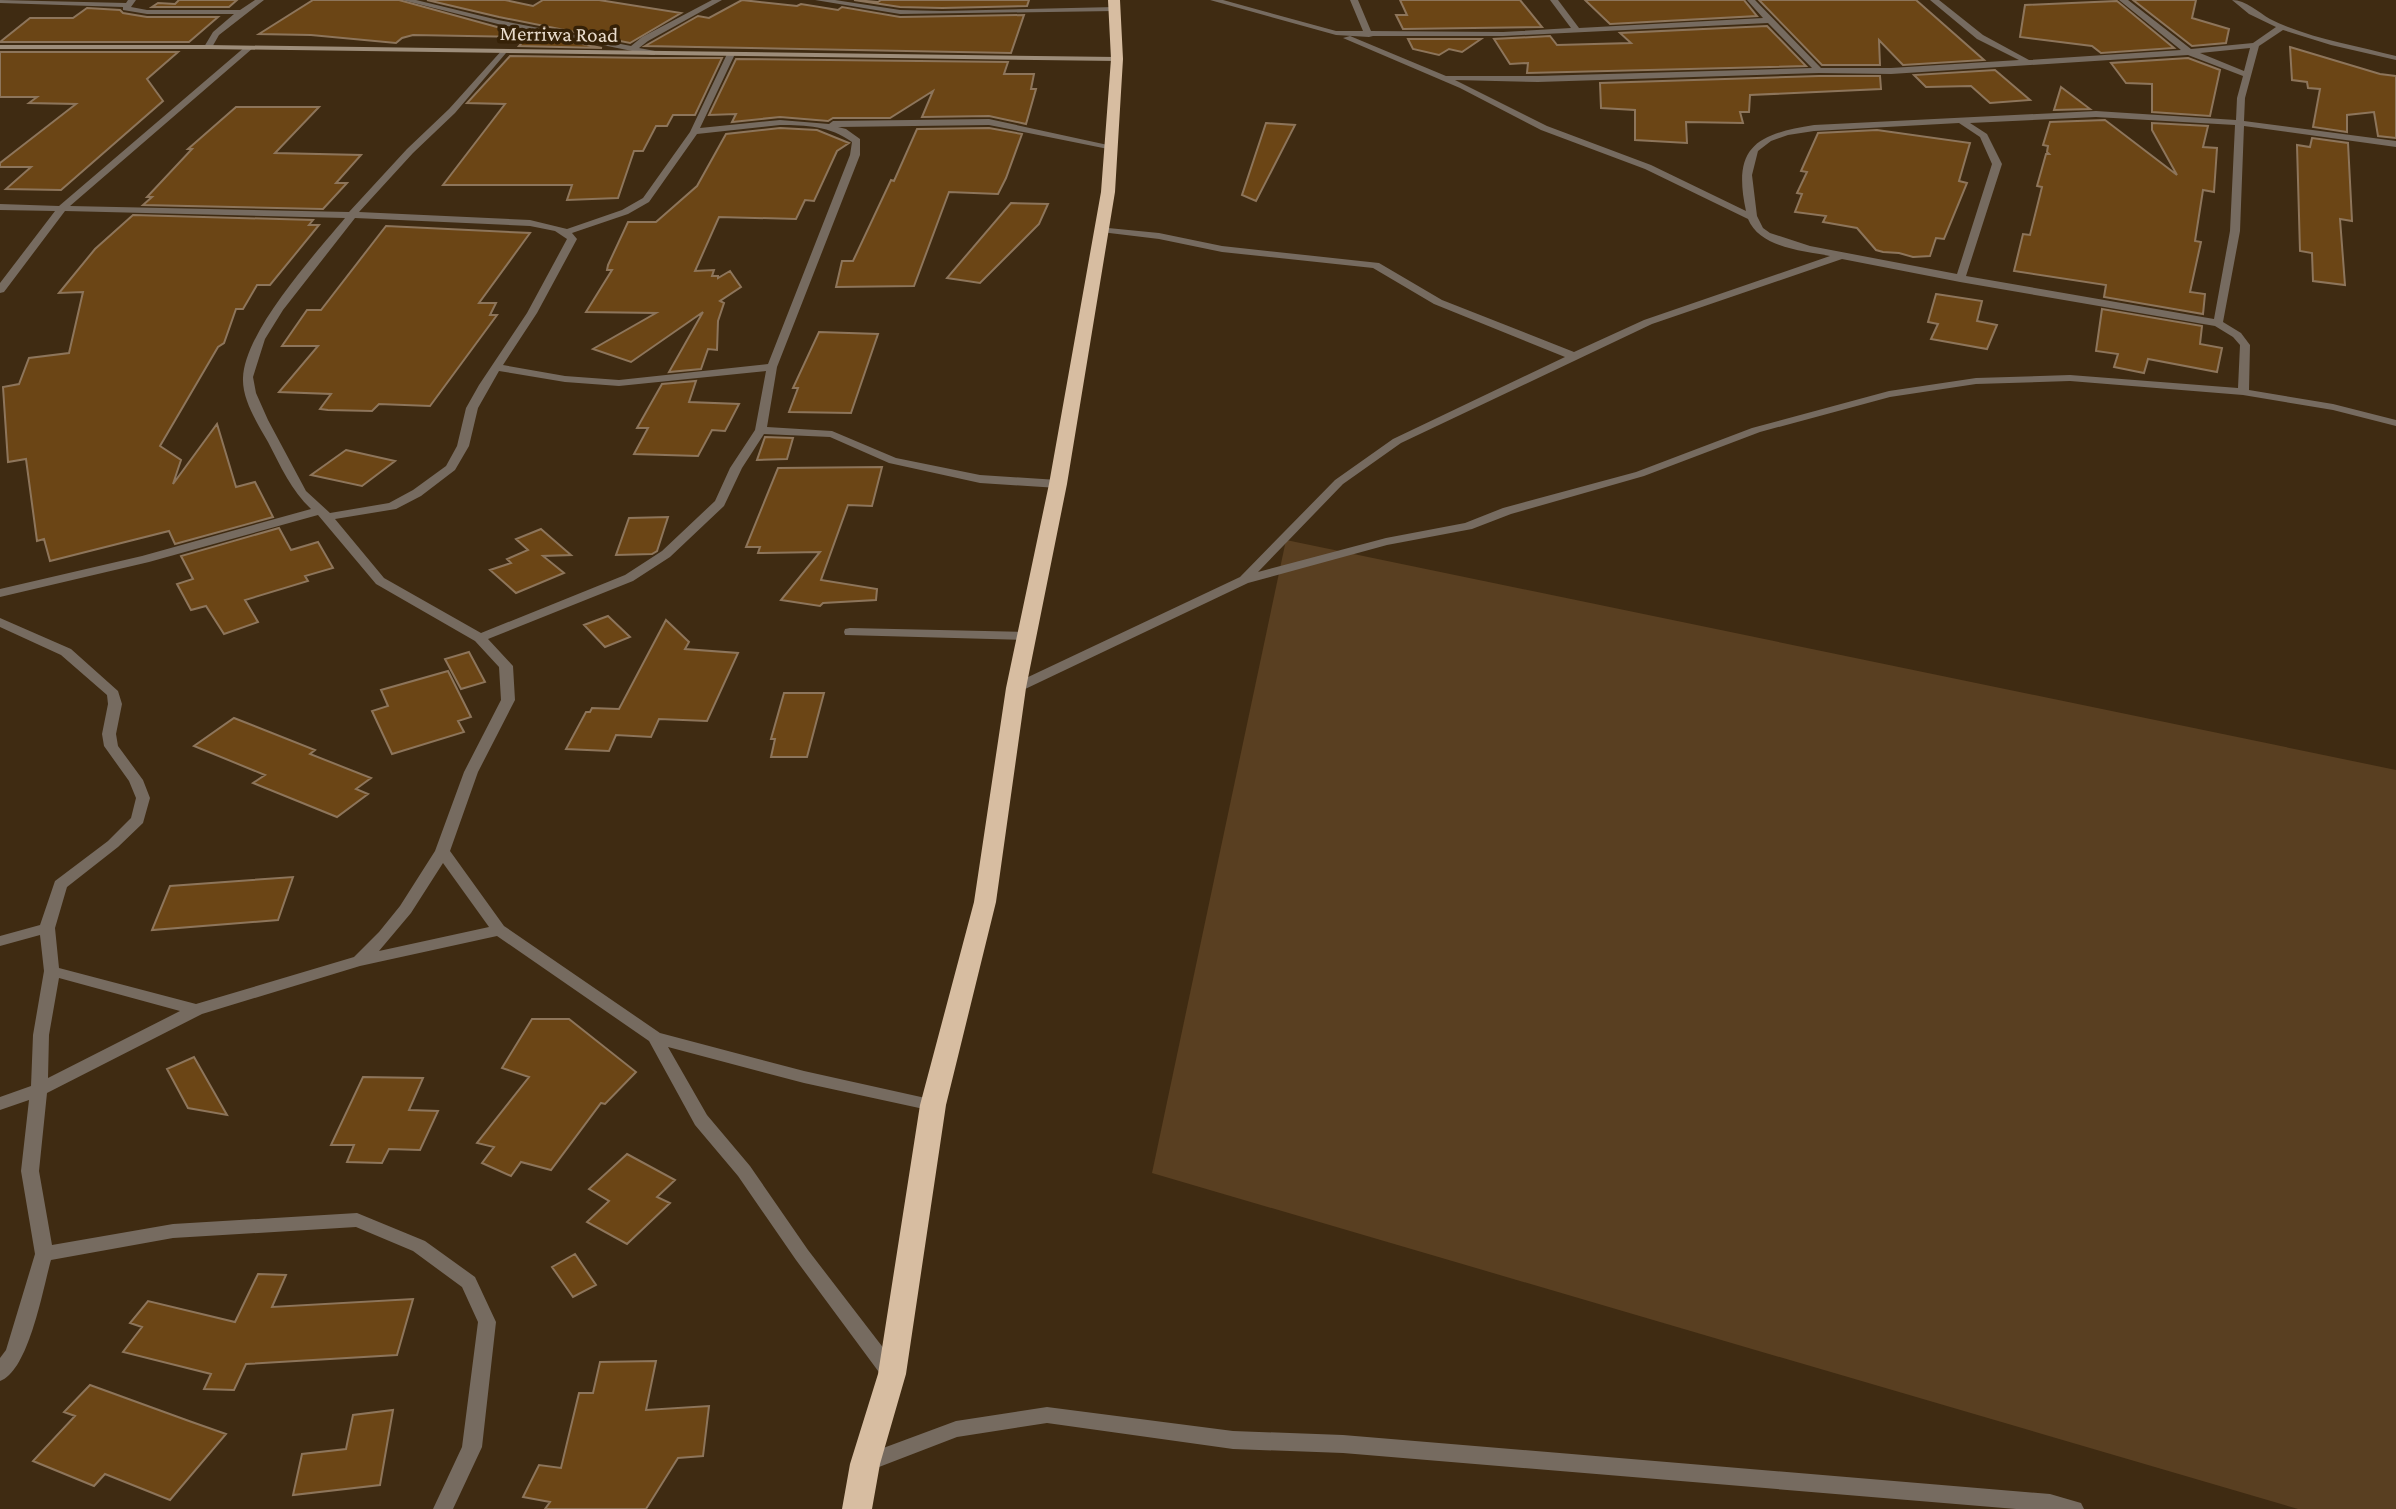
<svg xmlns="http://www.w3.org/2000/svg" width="2396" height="1509" viewBox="0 0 2396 1509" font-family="'Crimson Pro',serif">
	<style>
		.green { fill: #593f21 }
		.building { fill: #6b4515; stroke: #8d755b; stroke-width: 2 }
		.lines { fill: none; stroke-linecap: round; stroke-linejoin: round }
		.street { fill: #766b60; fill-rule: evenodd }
		.secondary { fill: #9d8d7a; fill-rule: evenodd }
		.highway { fill: #d7bda1; fill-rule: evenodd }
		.labels { text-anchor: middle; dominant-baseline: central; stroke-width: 7; stroke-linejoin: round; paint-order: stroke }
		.far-street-label { font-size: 21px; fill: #e9dccd; stroke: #352107 }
	</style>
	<rect width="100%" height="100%" fill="#3f2b12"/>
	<path class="green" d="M1286,540l1110,230v739h-98l-1146,-336z"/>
	<path class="building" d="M179,0h58l-8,7h-77l6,-4 17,1z
		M313,0h86l98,27 105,21 -83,-2 8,-9 -114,-2 -11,3 -6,5 -85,-8 -52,-1z
		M427,0h78l28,6 10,-6h56l82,13 -51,30 -131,-26z
		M742,0l55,6 4,-2 37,6 4,-3 58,10 124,-2 -13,38 -366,-7 53,-30 11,2z
		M854,0l24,2 3,-2h148l-2,6 -85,2 -42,-1z
		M1400,0h120l22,27 -139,2 -7,-14h11z
		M1585,0h159l13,16 -147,8z
		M1759,0h157l68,60 -81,5 -24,-25 1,25h-58z
		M2133,0h63l-4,18 37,11 -3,14 -34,3z
		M2117,1l57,47 -73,5 -9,-7 -72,-9 5,-32z
		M87,8l33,2 3,3 24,4h71l-29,25h-189l30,-24h43z
		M1767,26l39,40 -279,7 1,-10 -18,1 -16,-25 56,-3 7,9 74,-2 -11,-10z
		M1408,39h73l-19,13 -13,-3 -10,6 -26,-6z
		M2290,47l90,27 16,2v62l-18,-2 -4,-24 -27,3v17l-34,-5 7,-38 -12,-1 -1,-6 -15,-2z
		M0,52h178l-31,27 16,22 -102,89 -55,-1 25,-22h-31v-4l76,-59 -47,-1 8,-6h-37z
		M510,56l142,2h70l-27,57h-22l-6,11h-11l-13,25h-9l-16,47 -51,2 5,-15h-129l62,-81 -38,-1z
		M2188,58l32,12 -10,46 -58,-4v-28l-26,-1 -15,-20z
		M736,59l272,3 -4,12h30l-3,15h5l-10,35 -37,-8 -67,1 11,-26 -43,27h-57l-5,3 -48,-4 -48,5 4,-8 -27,1z
		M1995,70l35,30 -40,3 -19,-17 -45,1 -12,-12z
		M1819,76h61l1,13 -131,6 -1,17h-9l3,11 -57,-1 1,21 -52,-3v-30l-34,-2 -1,-25z
		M2061,87l29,22 -36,1z
		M236,107h83l-44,46 86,2 -25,28h11l-24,26 -180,-4 9,-8h-5l45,-48h-4z
		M2105,120l72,55 -25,-45v-7l56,3 -5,21 14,1 -3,44 -11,-2 -8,51 6,1 -11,50 15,2 -2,20 -99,-17 2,-12 -92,-14 9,-37 7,1 12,-48 -5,-1 9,-32h3l-2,-2 1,-6 -5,-1 7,-23z
		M1266,123l29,2 -39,76 -14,-6z
		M780,128l37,2 32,13 -12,8 -23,50 -9,-1 -9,19 -77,-2 -24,54 19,-1 -2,6h6v2l12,-7 11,16 -21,14 4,2 -6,18 -1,29 -9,-1 -7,20 -32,3 34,-60 -72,50 -38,-13 63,-36 -70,-1 26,-42h-5l1,-5 20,-43h28l41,-36 29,-52z
		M989,128l33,6 -16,44 -8,16 -49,-2 -35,94 -78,1 6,-26h11l38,-81 3,1 23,-52z
		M1877,130l93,13 -11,38 8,2 -23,56 -8,-1 -6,18 -17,1 -14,-4 -16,-1 -7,-2 -19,-22 -34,-6 3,-6 -31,-4 7,-18 -5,-1 10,-21 -6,-1 17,-38z
		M2312,138l36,5 4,78 -12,-2 5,66 -32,-4 -1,-28 -12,-2 -3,-106 13,2z
		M1011,203l37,1 -9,20 -59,59 -33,-5z
		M133,215l180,5 -4,5h10l-49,60h-13l-14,24h-7l-12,34 -6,4 -58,99 21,14 -8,24 44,-60 19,63 19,-5 18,35 -98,27 -6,-13 -119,30 -6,-22 -7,2 -11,-82 -18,3 -5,-75 16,-3 10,-26 40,-5 14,-61 -24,1 36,-44z
		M386,226l144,7 -51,70h17l-6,12h7l-67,91 -51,-2 -7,7 -44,-1 -8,-1 11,-15 -52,-2 39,-46h-36l25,-36h14z
		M1936,294l46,7 -5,20 20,4 -10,24 -56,-10 7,-15 -10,-2z
		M2102,309l100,17 -2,18 22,4 -5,24 -69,-13 -4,14 -30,-6 4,-13 -22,-3z
		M819,332l59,2 -27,79 -62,-1 9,-24h-5z
		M696,381l-7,21 50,2 -14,27 -13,-1 -14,26 -64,-2 14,-26h-11l25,-44z
		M765,437l28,1 -6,21 -30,1z
		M346,450l49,11 -33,25 -51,-11z
		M882,467l-10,39 -24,-1 -27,75 56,9 -1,11 -53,3 -3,3 -39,-6 39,-48 -62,1 2,-6h-14l32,-79z
		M668,517l-11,34 -5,3 -36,1 13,-37z
		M279,528l12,22 27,-8 15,26 -28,8 3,5 -63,19 13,22 -34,12 -18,-28 -15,4 -14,-26 16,-5 -12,-23z
		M541,529l30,26 -28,1 21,17 -48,20 -26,-23 21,-7 -4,-4 21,-9 -12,-11z
		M608,616l22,21 -25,10 -21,-22z
		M666,620l23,22 -4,7 53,4 -31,68 -48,-2 -8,18 -35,-2 -7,16 -43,-2 20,-37h4l2,-4 27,1z
		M469,652l16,30 -24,7 -16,-30z
		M448,671l23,46 -13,4 6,11 -72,22 -20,-43 16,-5 -7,-16z
		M784,693h40l-17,64h-36l4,-18h-4z
		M234,718l81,32 -5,4 61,24 -15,11 12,5 -31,23 -84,-34 12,-8 -71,-29z
		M293,877l-15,43 -126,10 18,-44z
		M532,1019h37l67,53 -31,32 -4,-1 -50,67 -30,-8 -10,14 -29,-13 12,-16 -17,-4 52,-66 -27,-9z
		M194,1057l33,58 -39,-7 -21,-39z
		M363,1077l60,1 -14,32 29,1 -18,39 -31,-1 -7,14 -35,-1 7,-17h-23z
		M627,1154l48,26 -18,17 13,6 -43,41 -40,-22 22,-21 -20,-12z
		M575,1254l21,31 -23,12 -21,-30z
		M258,1274l28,1 -14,32 141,-8 -16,56 -151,9 -12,26 -30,-1 7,-15 -88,-22 19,-25 -12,-4 18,-22 87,21z
		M656,1361l-10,49 63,-4 -6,50 -25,2 -32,51h-101l5,-7 -27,-5 16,-32 22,3 18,-75h14l7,-31z
		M90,1385l99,36 37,13 -56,66 -65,-26 -11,12 -61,-25 42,-45 -11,-4z
		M393,1410l-13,75 -87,10 9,-41 44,-5 7,-34z"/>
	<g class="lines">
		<path class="street" d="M0,0l126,3 2,-3h8l-5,7 16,3h93l15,-10h9l-45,35 -8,14h-3l-4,-2 9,-15 21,-18h-87l-24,-4v-3l-123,-4z
			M402,0h14l82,20 133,26 11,-9 70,-37h10l-74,41 -9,7 16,3v4h-3l-154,-31z
			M815,0h20l65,10 42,1 173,-4 4,2 -4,2 -215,3z
			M1210,0h13l113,31h27l-13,-31h8l13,31 132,1 68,-4 -21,-28h8l21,28 184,-10 -16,-18h8l66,68h70l128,-8 -42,-21 -47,-39h9l44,35 46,25 152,-10 -62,-50h9l63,49 62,-6 23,-16 -27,-13 -17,-14c14,0 26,12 38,19 38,19 84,26 126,37v4l-65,-15 -48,-15 -24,16 -14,52 -1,23 152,20v6l-152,-21 -4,105 -17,91 18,11 9,12 -1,45 84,14 63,16v6l-63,-16 -90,-15 -173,-14 -94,3 -86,13 -130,35 -116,44 -133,38 -39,15 -85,16 -139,38 -227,108h-10l-2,-3 2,-3 229,-108 95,-97 58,-41 172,-82 -131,-53 -61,-36 -151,-16 -63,-13 -58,-7 -5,-3 2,-2 61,6 63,13 157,17 63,37 132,52 70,-32 186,-64c-27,-5 -70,-8 -82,-37l-103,-50 -104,-39 -81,-42 -117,-50 7,-2 96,40h92l274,-8 -44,-45 -265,13h-130l-4,1 -33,-2zM2250,48l-6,23 -44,-18zM2188,55l55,21 -6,22 -1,22 -140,-9 -282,14c-58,9 -82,22 -68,86l-95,-46 -104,-39 -92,-46 83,2 281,-9 72,1zM2096,117l139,8 -5,106 -16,88 -248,-43 36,-112 -15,-30 -17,-11zM1959,123l21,14 12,27 -35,110 -147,-28 -40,-13 -7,-5 -6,-12 -5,-41 6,-24 13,-10 17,-6 26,-4zM1842,259l118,23 255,44 18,11 7,8 -2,43 -168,-13 -94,3 -87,13 -137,37 -116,44 -133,36 -38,15 -79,15 -128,34 85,-88 58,-41 251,-119z
			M246,46l7,2 -183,158 279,6 58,-63 42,-40 54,-60 4,2 -1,2 -51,60 -42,40 -54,59 171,8 37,9 55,-19 21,-12 47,-66 37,-78 4,-2 4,2 -35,74 80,-8 49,4 4,-3 156,-2 128,28 -4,3 -124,-25 -151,2 8,2 14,10v16l-83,212 -10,60 65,4 64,27 84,17 78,5 6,4 -6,4 -78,-5 -91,-20 -59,-26 -66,-3 -22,34 -18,38 -54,51 -37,24 -145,58 25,27 2,34 -37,72 -28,79 54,75 156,107 144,38 135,30 2,4 -2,4 -6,2 -129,-28 -136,-36 39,68 43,51 58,84 90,117 3,6 -3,6 -7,2 -7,-2 -88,-119 -58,-84 -43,-51 -46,-84 -152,-105 -137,30 -158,48 -155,79 -8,78 13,74 121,-21 184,-11 68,28 50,36 21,45 -14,125 -29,62h-20l29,-62 16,-125 -16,-35 -49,-36 -57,-24 -183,11 -122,22c-8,28 -22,111 -51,121v-23l6,-8 29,-96 -14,-83 8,-71 -29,10v-13l31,-11 2,-51 11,-64 -4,-36 -40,11v-10l40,-11 15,-44 53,-40 23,-23 5,-20 -7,-17 -25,-35 -2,-12 6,-30 -1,-9 -46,-40 -61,-28v-9l71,31 47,42 4,13 -6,30 2,12 25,34 7,18 -7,25 -25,24 -51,40 -12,41 4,40 137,36 158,-47 25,-25 21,-26 35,-55 29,-79 37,-72 -2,-33 -24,-26 -99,-57 -58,-69 -169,47 -149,35v-8l142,-33 169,-47c-20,-19 -30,-42 -43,-67 -10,-18 -26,-42 -25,-64 1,-46 72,-124 102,-160l-280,-7 -61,81 -4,1v-10l55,-72 -55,-1v-6l59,2zM780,125c26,0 50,1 72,17l-2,13 -82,209 -149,16 -54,-4 -62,-11 34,-52 40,-74 -5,-6 56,-19 21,-12 48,-68zM355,218l175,8 25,5 12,8 -40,74 -48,72 -13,23 -9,38 -11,20 -33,24 -24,13 -59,10 -24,-22 -38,-71 -12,-27 -3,-16 12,-38 18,-29zM499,371l66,11 54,4 147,-15 -11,59 -25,38 -15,33 -53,50 -37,24 -144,58 -97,-55 -49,-59 61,-10 25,-13 34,-26 14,-24 9,-38zM443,863l46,64 -110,24 32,-38zM59,978l121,33 -132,67 1,-43z
			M850,628l177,4 7,4 -7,4 -182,-5 -1,-3 1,-3z
			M1047,1407l186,24 110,4 707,59 31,9 3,6h-68l-673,-56 -110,-4 -186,-26 -90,14 -91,35 -7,-3 -3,-6 3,-6 97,-36z"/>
		<path class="secondary" d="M0,45h208l909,12 4,2 -4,2 -909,-12h-208z"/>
		<path class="highway" d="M1108,0h12l3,59 -8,133 -48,292 -41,204 -30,214 -50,203 -40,269 -26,90 -8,45h-30l8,-45 28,-90 42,-269 54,-203 32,-214 43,-204 52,-292 10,-133z"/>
	</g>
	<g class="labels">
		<g class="far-street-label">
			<text transform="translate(559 34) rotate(1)">Merriwa Road</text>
		</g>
	</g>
</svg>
